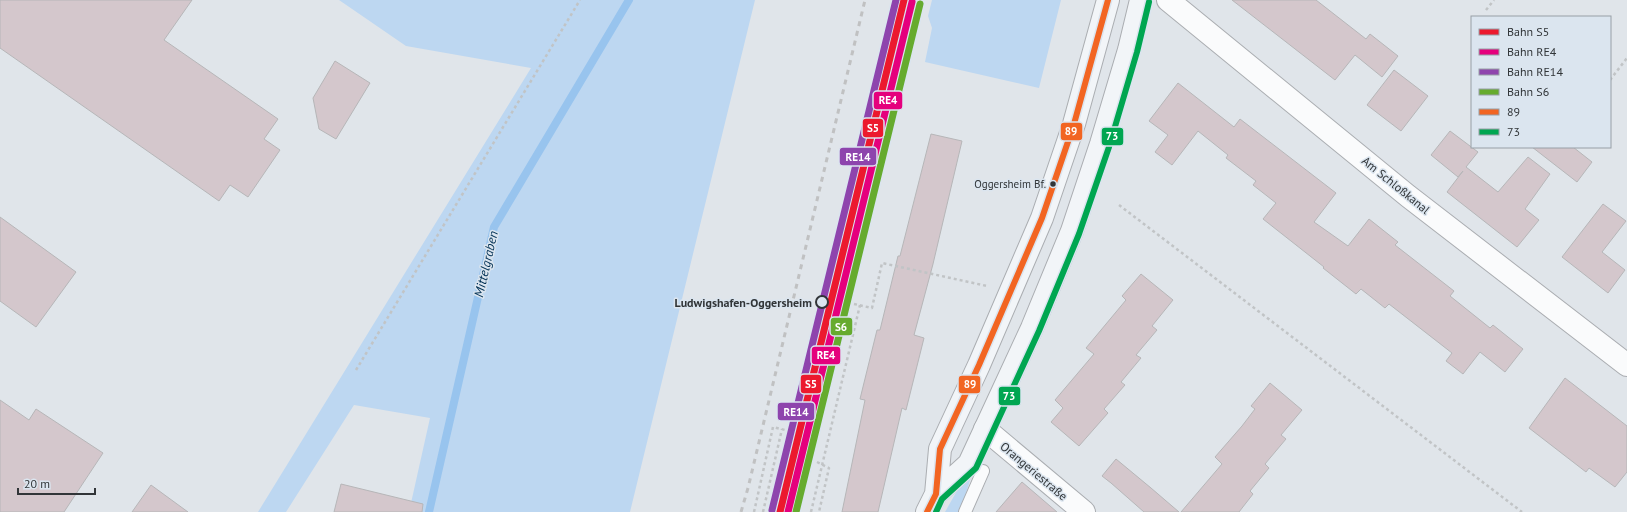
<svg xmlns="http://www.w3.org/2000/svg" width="1627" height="512" viewBox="0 0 1627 512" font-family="'PT Sans',sans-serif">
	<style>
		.green { fill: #bdd7f1 }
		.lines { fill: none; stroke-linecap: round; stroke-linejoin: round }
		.stream { stroke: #98c4ee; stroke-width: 8 }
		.building { fill: #d4c7cc; stroke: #b6b6b8 }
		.lane-casing { stroke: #aaadb1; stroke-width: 14 }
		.street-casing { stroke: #aaadb1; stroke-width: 24 }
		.secondary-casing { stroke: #aaadb1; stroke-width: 24 }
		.path { stroke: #c1c4c6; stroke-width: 2.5; stroke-dasharray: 3 3; stroke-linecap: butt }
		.lane { stroke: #fafbfc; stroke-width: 12 }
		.street { stroke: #fafbfc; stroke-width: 22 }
		.secondary { stroke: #f2f5f8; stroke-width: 22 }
		.rail { stroke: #c0c1c2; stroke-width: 3; stroke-dasharray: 5 5; stroke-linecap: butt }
		.bus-1-casing { stroke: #dbe5ef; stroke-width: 9 }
		.bus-2-casing { stroke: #dbe5ef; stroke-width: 9 }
		.bus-1 { stroke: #f26522; stroke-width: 6 }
		.bus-2 { stroke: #00a651; stroke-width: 6 }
		.rail-1-casing { stroke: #dbe5ef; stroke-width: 10 }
		.rail-2-casing { stroke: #dbe5ef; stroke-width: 10 }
		.rail-3-casing { stroke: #dbe5ef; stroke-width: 10 }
		.rail-4-casing { stroke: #dbe5ef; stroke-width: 10 }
		.rail-1 { stroke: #ec192e; stroke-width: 7 }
		.rail-2 { stroke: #e5007d; stroke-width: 7 }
		.rail-3 { stroke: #8e44ad; stroke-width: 7 }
		.rail-4 { stroke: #66ab2e; stroke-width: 7 }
		.bus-dot { fill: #313538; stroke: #dbe5ef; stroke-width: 1.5 }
		.stop-dot { fill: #dbe5ef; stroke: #313538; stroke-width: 2 }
		.labels { text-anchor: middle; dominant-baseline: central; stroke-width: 3; stroke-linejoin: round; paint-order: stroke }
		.bus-label { font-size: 11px; fill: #313538; stroke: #dbe5ef; text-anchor: end }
		.street-label { font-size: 12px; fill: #313538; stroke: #dbe5ef }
		.stop-label { font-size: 12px; font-weight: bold; fill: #313538; stroke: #dbe5ef; text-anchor: end }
		.water-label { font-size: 13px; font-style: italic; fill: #003054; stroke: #dbe5ef }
		.line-badge { stroke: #dbe5ef; stroke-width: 1.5 }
		.badge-label { font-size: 11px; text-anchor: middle; font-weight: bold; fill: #fff }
	</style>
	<rect width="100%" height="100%" fill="#e0e5ea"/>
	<path class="green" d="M339,0h416l-125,512h-221l21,-94 -76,-13 -68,107h-28l273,-444 -125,-22z
		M932,0h129l-22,88 -114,-26 7,-34 -4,-12z
		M967,473l5,1 -12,38h-15z"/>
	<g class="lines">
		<path class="stream" d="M429,512l65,-285 135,-227"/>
	</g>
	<path class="building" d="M0,0h192l-28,40 114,79 -14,20 16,11 -32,47 -18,-12 -11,16 -219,-153z
		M1232,0h84l50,39 4,-5 28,22 -16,21 -27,-22 -20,25z
		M335,61l35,22 -34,56 -17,-10 -6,-31z
		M1394,70l34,26 -27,35 -34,-26z
		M1178,83l56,44 6,-8 96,74 -22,29 34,24 21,-27 29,23 -3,3 59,46 -4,5 40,32 3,-3 30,24 -18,23 -25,-20 -17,22 -17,-13 6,-8 -63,-49 -4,4 -24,-19 -5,5 -33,-26 1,-1 -61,-48 13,-16 -23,-18 3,-4 -30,-23 2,-3 -30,-24 -26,34 -17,-13 13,-17 -19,-14z
		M1450,131l28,21 -12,15 32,25 30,-35 22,17 -25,35 14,11 -22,27 -70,-55 16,-21 -5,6 -27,-22z
		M931,134l31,7 -29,123 -19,71 10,3 -18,72 -4,-2 -24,104h-36l23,-112 -5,-1 17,-69h3l18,-74h2z
		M1532,147h41l19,15 -15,20z
		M1603,204l23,17 -24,31 23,18 -17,23 -46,-36z
		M0,217l76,55 -40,55 -36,-26z
		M1141,274l32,26 -21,26 5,4 -21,25 5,3 -20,24 4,3 -21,24 4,4 -29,33 -28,-24 12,-14 -8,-8 39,-46 -8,-6 40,-48 -4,-4z
		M1565,378l62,48v46l-12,15 -26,-19 -3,4 -57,-44z
		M1270,383l32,27 -21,25 5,4 -21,25 4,4 -19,23 3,3 -14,18h-58l41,-48 -7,-7 27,-31 13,-17 -4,-3z
		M0,400l29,20 7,-11 67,44 -39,59h-64z
		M1116,459l35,29 28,24h-35l-33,-29 -9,-7z
		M1022,482l35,30h-61z
		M341,484l82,20 -1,8h-88z
		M151,485l37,27h-56z"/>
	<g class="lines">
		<defs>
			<path id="lane" d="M965,512l18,-41"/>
			<path id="street" d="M1168,0l240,196 219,169
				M985,429l99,83"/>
			<path id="secondary" d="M936,494l33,-30 63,-136 40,-97 29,-87 28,-94 12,-50
				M927,512l9,-18 4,-45 39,-84 63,-147 32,-94 34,-124"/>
		</defs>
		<use href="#lane" class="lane-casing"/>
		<use href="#street" class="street-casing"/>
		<use href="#secondary" class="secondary-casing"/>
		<path class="path" d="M1486,10l8,-10
			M1610,80l17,-22
			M1119,205l403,307
			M854,304l18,4 10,-45 105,23
			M356,370l224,-370
			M817,462l12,6 -10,44
			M754,512l19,-85 20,5
			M763,512l19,-83
			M811,512l49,-207"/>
		<use href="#lane" class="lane"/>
		<use href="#street" class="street"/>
		<use href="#secondary" class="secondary"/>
		<path class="rail" d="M741,512l7,-24 117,-488"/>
		<defs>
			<path id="bus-1" d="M927,512l9,-18 4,-45 39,-84 63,-147 32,-94 34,-124"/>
			<path id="bus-2" d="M936,512l6,-13 34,-31 63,-137 40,-97 30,-87 28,-95 12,-50"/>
		</defs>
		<use href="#bus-1" class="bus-1-casing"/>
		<use href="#bus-2" class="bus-2-casing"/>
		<use href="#bus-1" class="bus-1"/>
		<use href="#bus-2" class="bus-2"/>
		<defs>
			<path id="rail-1" d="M780,512l124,-512"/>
			<path id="rail-2" d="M788,512l124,-510"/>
			<path id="rail-3" d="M772,510l124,-510"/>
			<path id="rail-4" d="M796,512l124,-508"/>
		</defs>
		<use href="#rail-1" class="rail-1-casing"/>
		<use href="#rail-2" class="rail-2-casing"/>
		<use href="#rail-3" class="rail-3-casing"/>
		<use href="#rail-4" class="rail-4-casing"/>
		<use href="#rail-1" class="rail-1"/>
		<use href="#rail-2" class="rail-2"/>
		<use href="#rail-3" class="rail-3"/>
		<use href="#rail-4" class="rail-4"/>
	</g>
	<circle class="bus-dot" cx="1053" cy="184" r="3.5"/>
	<circle class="stop-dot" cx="822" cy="302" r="6"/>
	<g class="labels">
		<g class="bus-label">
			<text x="1046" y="184">Oggersheim Bf.</text>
		</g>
		<g class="street-label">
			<text transform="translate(1396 185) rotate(39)">Am Schloßkanal</text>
			<text transform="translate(1034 471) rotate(40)">Orangeriestraße</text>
		</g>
		<g class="stop-label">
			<text x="812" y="302">Ludwigshafen-Oggersheim</text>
		</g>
		<g class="water-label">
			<text transform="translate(486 264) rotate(-77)">Mittelgraben</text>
		</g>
	</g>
	<g class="line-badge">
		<rect x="873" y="91" width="30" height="19" rx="4" fill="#e5007d"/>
		<rect x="862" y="118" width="22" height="20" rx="4" fill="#ec192e"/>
		<rect x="1060" y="122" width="23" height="19" rx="4" fill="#f26522"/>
		<rect x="1101" y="127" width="23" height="19" rx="4" fill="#00a651"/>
		<rect x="839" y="147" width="38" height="19" rx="4" fill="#8e44ad"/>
		<rect x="830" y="317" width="23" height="19" rx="4" fill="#66ab2e"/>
		<rect x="811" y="346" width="30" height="19" rx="4" fill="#e5007d"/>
		<rect x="800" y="374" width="22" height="20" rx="4" fill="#ec192e"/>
		<rect x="958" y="375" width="23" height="19" rx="4" fill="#f26522"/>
		<rect x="998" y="386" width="23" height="20" rx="4" fill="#00a651"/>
		<rect x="777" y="402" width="38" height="19" rx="4" fill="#8e44ad"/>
	</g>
	<g class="badge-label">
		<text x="888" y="104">RE4</text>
		<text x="873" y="132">S5</text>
		<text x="1071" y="135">89</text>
		<text x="1112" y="140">73</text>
		<text x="858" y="161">RE14</text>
		<text x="841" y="331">S6</text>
		<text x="826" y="359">RE4</text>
		<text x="811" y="388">S5</text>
		<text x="970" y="388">89</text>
		<text x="1009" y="400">73</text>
		<text x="796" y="416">RE14</text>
	</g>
	<rect x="1471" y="16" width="140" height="132" fill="#dbe5ef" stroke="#979fa6"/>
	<rect x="1479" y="29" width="20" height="6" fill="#ec192e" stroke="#979fa6"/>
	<text x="1507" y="36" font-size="12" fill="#313538">Bahn S5</text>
	<rect x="1479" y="49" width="20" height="6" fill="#e5007d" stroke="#979fa6"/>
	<text x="1507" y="56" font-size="12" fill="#313538">Bahn RE4</text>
	<rect x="1479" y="69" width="20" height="6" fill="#8e44ad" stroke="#979fa6"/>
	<text x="1507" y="76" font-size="12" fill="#313538">Bahn RE14</text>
	<rect x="1479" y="89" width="20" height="6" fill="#66ab2e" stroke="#979fa6"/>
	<text x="1507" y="96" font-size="12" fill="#313538">Bahn S6</text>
	<rect x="1479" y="109" width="20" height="6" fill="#f26522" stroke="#979fa6"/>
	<text x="1507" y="116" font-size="12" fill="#313538">89</text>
	<rect x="1479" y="129" width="20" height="6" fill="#00a651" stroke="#979fa6"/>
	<text x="1507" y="136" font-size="12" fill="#313538">73</text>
	<path d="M18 488v6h77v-6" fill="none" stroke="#313538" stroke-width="2"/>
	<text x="24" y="488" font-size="12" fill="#313538" stroke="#dbe5ef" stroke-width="3" paint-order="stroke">20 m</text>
</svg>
